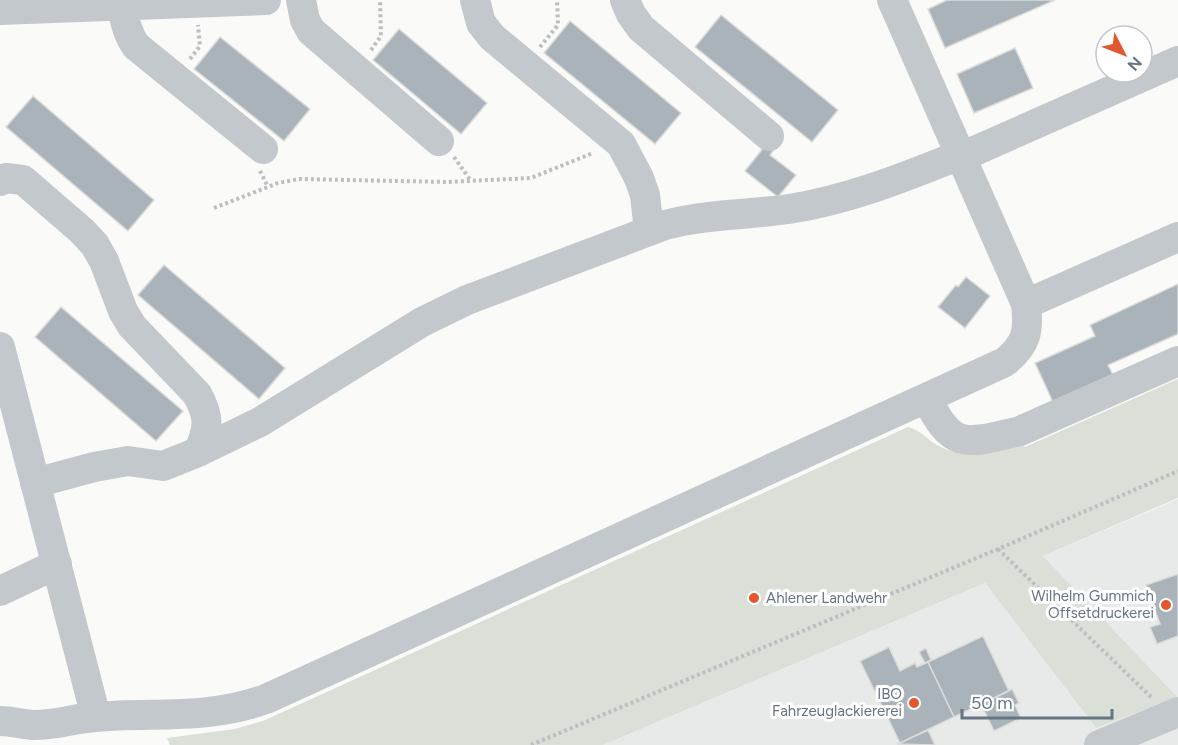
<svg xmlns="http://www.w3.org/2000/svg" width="1178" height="745" viewBox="0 0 1178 745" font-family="Figtree,sans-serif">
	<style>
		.built { fill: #e8e9e9 }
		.green { fill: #dadfd7 }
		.building { fill: #aab3b9; stroke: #dcdcda; stroke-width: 1.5 }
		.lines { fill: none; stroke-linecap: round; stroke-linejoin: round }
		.path { stroke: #bbbfc2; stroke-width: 4; stroke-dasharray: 3 3; stroke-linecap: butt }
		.minor { stroke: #c3c8cc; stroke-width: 30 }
		.poi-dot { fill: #e4572e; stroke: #fff; stroke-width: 2 }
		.labels { text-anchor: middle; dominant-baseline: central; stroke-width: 6; stroke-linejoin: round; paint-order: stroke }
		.poi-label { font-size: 15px; fill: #657683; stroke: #fff; text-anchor: end }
	</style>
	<rect width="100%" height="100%" fill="#fafaf8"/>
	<path class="built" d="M1178,499v246h-575l382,-162 111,145 80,-31 -133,-141z"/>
	<path class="green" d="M1178,379v119l-135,58 134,141 -81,31 -111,-145 -382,162h-433l-3,-7 68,-9 28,-8 645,-294c12,3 18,11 27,17 29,17 57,6 86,-2l4,5z"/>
	<path class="building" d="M947,0h108l-110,48 -17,-39z
		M721,15l117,95 -26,32 -117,-95z
		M570,21l111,92 -26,31 -111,-91z
		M399,29l88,74 -26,31 -88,-74z
		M220,37l90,72 -26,32 -90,-72z
		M1015,48l18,40 -59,25 -17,-39z
		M33,96l121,104 -26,31 -122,-104z
		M768,142l7,6 -5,7 26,20 -18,22 -33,-26z
		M164,265l121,103 -26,31 -121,-104z
		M966,277l24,19 -25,32 -27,-21 18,-22 2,2z
		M1178,284v50l-70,31 5,10 -60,27 -18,-39 60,-27 -5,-11z
		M61,307l122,104 -27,30 -121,-104z
		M1178,574v62l-21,8 -7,-17 10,-3 -14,-39z
		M983,636l26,55 -55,26 -26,-55z
		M889,647l11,24 15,-8 2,4 11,-5 26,55 -54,26 -40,-82z
		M926,648l5,12 -6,3 -6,-11z
		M1012,689l7,14 -4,2 6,13 -27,13 -13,-27z
		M928,730l7,15 -38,-1 3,-1z"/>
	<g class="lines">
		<path class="path" d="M540,47l18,-22 -1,-25
			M371,50l10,-14 -1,-36
			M190,59l10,-13 -2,-21
			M454,157l17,24
			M260,171l8,16
			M214,208l64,-25 21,-4 148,3 84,-4 62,-25
			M998,549l153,148
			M531,745l467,-196 180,-78"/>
		<path class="minor" d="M301,0l4,20 6,11 128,110
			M475,0l6,23 11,14 129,107 18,34 6,17 4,36
			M625,0l6,14 10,14 128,108
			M892,0l134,304
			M123,6c1,15 4,27 13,40l127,103
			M0,10l266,-10
			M961,157l217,-96
			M0,181l6,-3 17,2 59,51 13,14 9,16 19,50 9,15 65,68c13,23 12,35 1,58l-35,14 -35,-5 -34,6 -59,16
			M0,347l96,370
			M927,398c25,54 41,45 93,33l158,-70
			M198,452l62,-30 162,-100 45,-22 198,-75c41,-11 82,-10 124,-16 59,-9 116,-32 171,-54
			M0,591l57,-27
			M0,721c11,0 22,3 32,4 21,1 43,-7 64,-8 60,-5 112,3 170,-18l739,-337c22,-18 24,-31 21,-58l152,-67
			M1099,745l79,-33"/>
	</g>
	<g class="poi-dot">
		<circle cx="754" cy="598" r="6"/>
		<circle cx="1166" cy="605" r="6"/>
		<circle cx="914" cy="703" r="6"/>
	</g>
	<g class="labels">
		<g class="poi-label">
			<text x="1154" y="596">Wilhelm Gummich<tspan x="1154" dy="17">Offsetdruckerei</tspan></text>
			<text x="766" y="598" text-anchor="start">Ahlener Landwehr</text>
			<text x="902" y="694">IBO<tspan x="902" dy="17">Fahrzeuglackiererei</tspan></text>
		</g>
	</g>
	<g transform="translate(1124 54) rotate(132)"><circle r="28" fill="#ffffff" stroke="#c1c8cd" stroke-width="1.5"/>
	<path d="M0-4.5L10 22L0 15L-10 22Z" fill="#e4572e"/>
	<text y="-9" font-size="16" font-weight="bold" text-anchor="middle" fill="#657683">N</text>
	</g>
	<path d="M962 709v9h150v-9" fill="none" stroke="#657683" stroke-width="3"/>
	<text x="971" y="709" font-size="18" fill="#657683" stroke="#ffffff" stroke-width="4.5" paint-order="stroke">50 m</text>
</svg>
